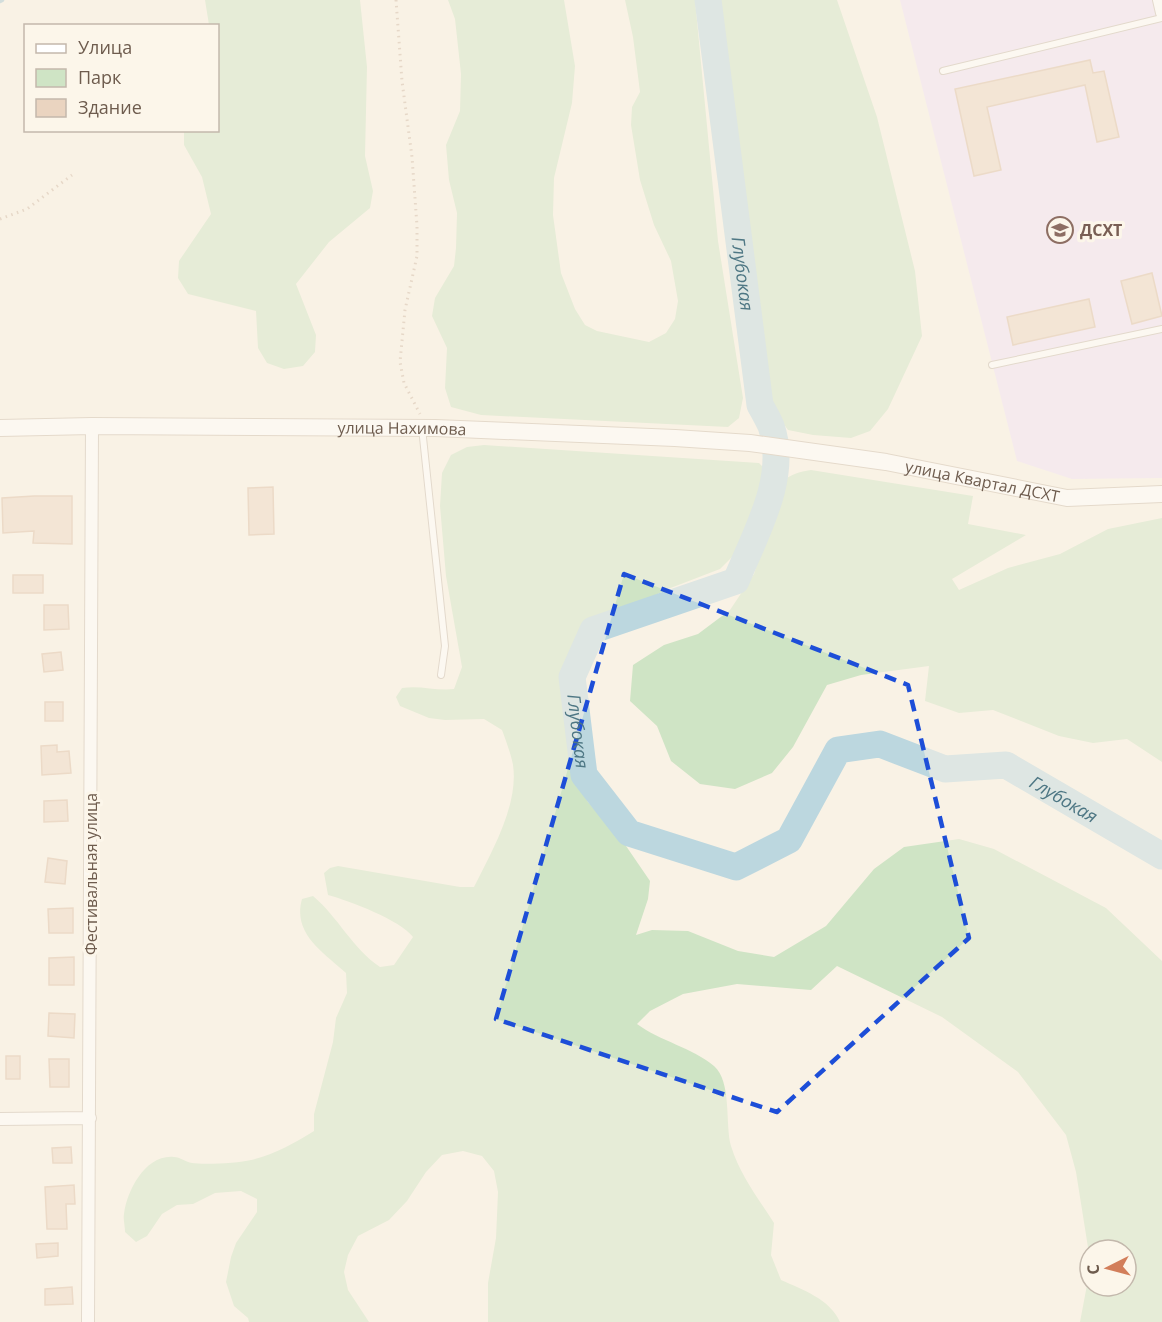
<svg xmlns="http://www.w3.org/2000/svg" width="1162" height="1322" viewBox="0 0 1162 1322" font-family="'Open Sans',sans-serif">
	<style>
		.education { fill: #efe1f5 }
		.green { fill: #cfe4c5 }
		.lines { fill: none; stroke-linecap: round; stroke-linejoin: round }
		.stream { stroke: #a4c5d0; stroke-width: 4.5 }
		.river { stroke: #bcd7df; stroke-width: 27 }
		.building { fill: #ead4c0; stroke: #dbbda3; stroke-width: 1.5 }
		.lane-casing { stroke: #c8bbad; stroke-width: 8 }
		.street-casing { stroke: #c8bbad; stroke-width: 14 }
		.secondary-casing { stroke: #cbbcab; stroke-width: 18 }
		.path { stroke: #cfb8a4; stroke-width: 3; stroke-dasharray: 1.5 4.5; stroke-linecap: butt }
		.lane { stroke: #fff; stroke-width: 6 }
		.street { stroke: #fff; stroke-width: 12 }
		.secondary { stroke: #fff; stroke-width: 16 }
		.marked { fill: none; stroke: #1d4ed8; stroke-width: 4.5; stroke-dasharray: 12 8; stroke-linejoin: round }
		.labels { text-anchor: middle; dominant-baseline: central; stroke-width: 6; stroke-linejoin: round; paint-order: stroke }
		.education-label { font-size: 16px; font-weight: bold; fill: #785e54; stroke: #fcf6ea; text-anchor: start }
		.street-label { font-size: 16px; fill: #6e5c4e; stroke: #fcf6ea }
		.water-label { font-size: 18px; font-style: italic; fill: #4e7784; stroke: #fcf6ea }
	</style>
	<rect width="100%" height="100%" fill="#f9f2e5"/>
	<path class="education" d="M900,0h262v478l-90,1 -55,-18z"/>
	<path class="green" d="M205,0h155l7,67 -2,89 8,35 -3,17 -41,34 -33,42 20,51 -1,17 -12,14 -19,3 -17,-6 -9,-15 -2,-37 -68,-17 -10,-16 1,-17 32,-47 -9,-37 -18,-32v-14l34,-1v-104l-9,-1z
		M448,0h116l11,66 -3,37 -18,75 -1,37 8,58 14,36 10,16 12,6 52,11 17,-9 9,-14 3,-18 -7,-40 -17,-36 -14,-45 -9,-55 1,-18 8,-15 -7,-55 -8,-37h70l23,241 25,157 -4,20 -11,9 -247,-12 -30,-8 -6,-19 2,-40 -15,-32 3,-18 19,-32 2,-18 1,-35 -8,-33 -3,-35 14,-34 1,-37 -6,-55z
		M717,0h120l40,117 38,154 7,65 -34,73 -18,22 -19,7 -38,-3 -25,-5 -12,-17 -10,-32z
		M484,445l275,18 6,6 -1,14 -11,37 -18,34 -15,15 -52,20 -81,39 -13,23 -13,40 3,26 12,60 12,25 36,41 26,38 -2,18 -12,36 16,-5 36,1 50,20 36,6 52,-31 48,-57 30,-22 55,-8 35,10 112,59 56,53v361h-82l10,-53v17h36v-36h-36v10l-14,-88 -10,-37 -48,-63 -76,-55 -105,-51 -26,24 -74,-6 -54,10 -33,17 -13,13c23,17 56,24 77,42 18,15 11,59 17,80 9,29 27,52 43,77l-3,32 10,25c22,10 49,19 59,42h-352v-39l8,-45 2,-46 -4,-21 -12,-15 -19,-5 -21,4 -16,17 -19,29 -18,19 -31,16 -10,19 -4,17 4,18 21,32h-120l-1,-4 -14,-12 -8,-24 5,-25 5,-14 21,-31v-13l-16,-8 -26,2 -22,11 -16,1 -15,9 -15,22 -11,6 -11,-10c0,-6 -2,-13 -1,-18 3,-24 22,-60 50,-57 6,0 12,5 18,6 12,2 47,0 59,-3 22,-5 44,-17 63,-29v-17l19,-72 3,-24 11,-25 -1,-20c-22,-20 -54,-39 -44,-74l11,-3c26,22 39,52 67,71l14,-2 19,-28c-13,-17 -63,-36 -85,-42l-4,-22 6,-5 8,-2 122,21h14c17,-34 45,-82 39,-122 -2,-11 -7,-24 -11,-35l-18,-11 -39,1 -16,-2 -29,-12 -4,-9 6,-9c18,-3 34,3 52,1l8,-22 -16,-91 -6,-70 2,-33 9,-18 16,-8z
		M811,470l162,26 -5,28 58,11 -74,44 7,11 49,-22 52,-14 48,-25 54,-11v244l-35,-23 -34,4 -34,-7 -66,-26 -34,3 -34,-12 4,-35 -68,9 -34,10 -34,62 -21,26 -37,16 -35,-5 -29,-23 -14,-35 -27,-25 3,-36 31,-20 34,-11 32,-24 24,-36 28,-92c9,-8 17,-10 29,-12z"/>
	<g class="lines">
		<path class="stream" d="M0,1l2,-1"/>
		<path class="river" id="s1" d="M708,0l52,405c4,7 8,14 11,21 18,51 -16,108 -35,155l-143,49 -21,47 12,98 45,58 107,34 53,-27 49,-90 42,-6 65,25 61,-4 156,91"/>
	</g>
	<path class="building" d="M1090,60l3,13 11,-2 15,66 -22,5 -12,-57 -98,22 14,63 -27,6 -19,-87z
		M1152,273l10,43 -30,8 -11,-43z
		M1089,299l6,28 -82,18 -6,-28z
		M273,487l1,47 -25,1 -1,-47z
		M34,496h38v48l-39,-1 1,-12 -31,2 -1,-35z
		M13,575h30v18h-30z
		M44,605h24l1,24 -25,1z
		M61,652l2,18 -19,2 -2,-18z
		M45,702h18v19h-18z
		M57,745v7l12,-1 2,22 -29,2 -1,-29z
		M67,800l1,21 -24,1v-21z
		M48,858l19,3 -2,23 -20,-2z
		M73,908v25h-24l-1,-24z
		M74,957v28h-25v-27z
		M49,1013l26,1 -1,24 -26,-2z
		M6,1056h14v23h-14z
		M49,1059h20v28h-19z
		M71,1147l1,16h-19l-1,-15z
		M74,1185l1,19h-9l1,25h-20l-2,-42z
		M58,1243v13l-21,2 -1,-14z
		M72,1287l1,17 -28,1v-16z"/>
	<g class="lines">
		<defs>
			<path id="lane" d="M943,71l219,-53
				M992,365l170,-36
				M422,428l23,218 -4,29"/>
			<path id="street" d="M1159,0l3,13
				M0,1119l90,-1
				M88,1322l4,-896"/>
			<g id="secondary">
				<path id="s2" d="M0,428l92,-2 343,2 240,10 75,5 136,19 181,36 95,-4"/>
			</g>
		</defs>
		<use href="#lane" class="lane-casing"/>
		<use href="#street" class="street-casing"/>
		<use href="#secondary" class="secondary-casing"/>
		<path class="path" d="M396,0l6,81 10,76 5,69v30l-12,54 -5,52 4,21 16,31
			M0,219l27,-10 45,-34"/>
		<use href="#lane" class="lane"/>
		<use href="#street" class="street"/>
		<use href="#secondary" class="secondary"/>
	</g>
	<path d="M0 0H1162V1322H0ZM624,574l284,111 61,253 -192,174 -281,-93z" fill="#f9f2e5" fill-opacity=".55" fill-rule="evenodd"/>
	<path class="marked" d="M624,574l284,111 61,253 -192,174 -281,-93z"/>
	<defs>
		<symbol id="university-ring" viewBox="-11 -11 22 22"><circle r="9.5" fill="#fcf6ea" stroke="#8d6e63" stroke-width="1.5"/><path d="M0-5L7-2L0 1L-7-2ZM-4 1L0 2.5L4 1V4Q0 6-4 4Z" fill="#8d6e63"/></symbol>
	</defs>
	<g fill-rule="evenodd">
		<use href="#university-ring" x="1045" y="215" width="30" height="30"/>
	</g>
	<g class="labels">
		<g class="education-label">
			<text x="1080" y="230">ДСХТ</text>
		</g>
		<g class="street-label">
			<text stroke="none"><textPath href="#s2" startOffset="402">улица Нахимова</textPath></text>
			<text stroke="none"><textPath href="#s2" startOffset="986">улица Квартал ДСХТ</textPath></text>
			<text transform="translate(91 874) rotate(-90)">Фестивальная улица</text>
		</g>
		<g class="water-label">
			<text stroke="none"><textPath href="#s1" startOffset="276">Глубокая</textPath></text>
			<text stroke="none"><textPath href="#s1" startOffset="852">Глубокая</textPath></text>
			<text stroke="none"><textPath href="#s1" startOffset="1484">Глубокая</textPath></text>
		</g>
	</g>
	<rect x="24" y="24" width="195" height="108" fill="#fcf6ea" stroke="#c3b8ac" stroke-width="1.5"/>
	<rect x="36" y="44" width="30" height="9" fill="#ffffff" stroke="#c3b8ac" stroke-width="1.5"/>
	<text x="78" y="54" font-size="18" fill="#6e5c4e">Улица</text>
	<rect x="36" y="69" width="30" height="18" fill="#cfe4c5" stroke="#c3b8ac" stroke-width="1.5"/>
	<text x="78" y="84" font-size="18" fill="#6e5c4e">Парк</text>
	<rect x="36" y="99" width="30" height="18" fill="#ead4c0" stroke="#c3b8ac" stroke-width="1.5"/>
	<text x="78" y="114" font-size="18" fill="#6e5c4e">Здание</text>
	<g transform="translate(1108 1268) rotate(264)"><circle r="28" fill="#fcf6ea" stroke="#c3b8ac" stroke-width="1.5"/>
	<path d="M0-4.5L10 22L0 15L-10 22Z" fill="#d27e5a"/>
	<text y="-9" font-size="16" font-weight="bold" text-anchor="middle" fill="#6e5c4e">С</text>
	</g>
</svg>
